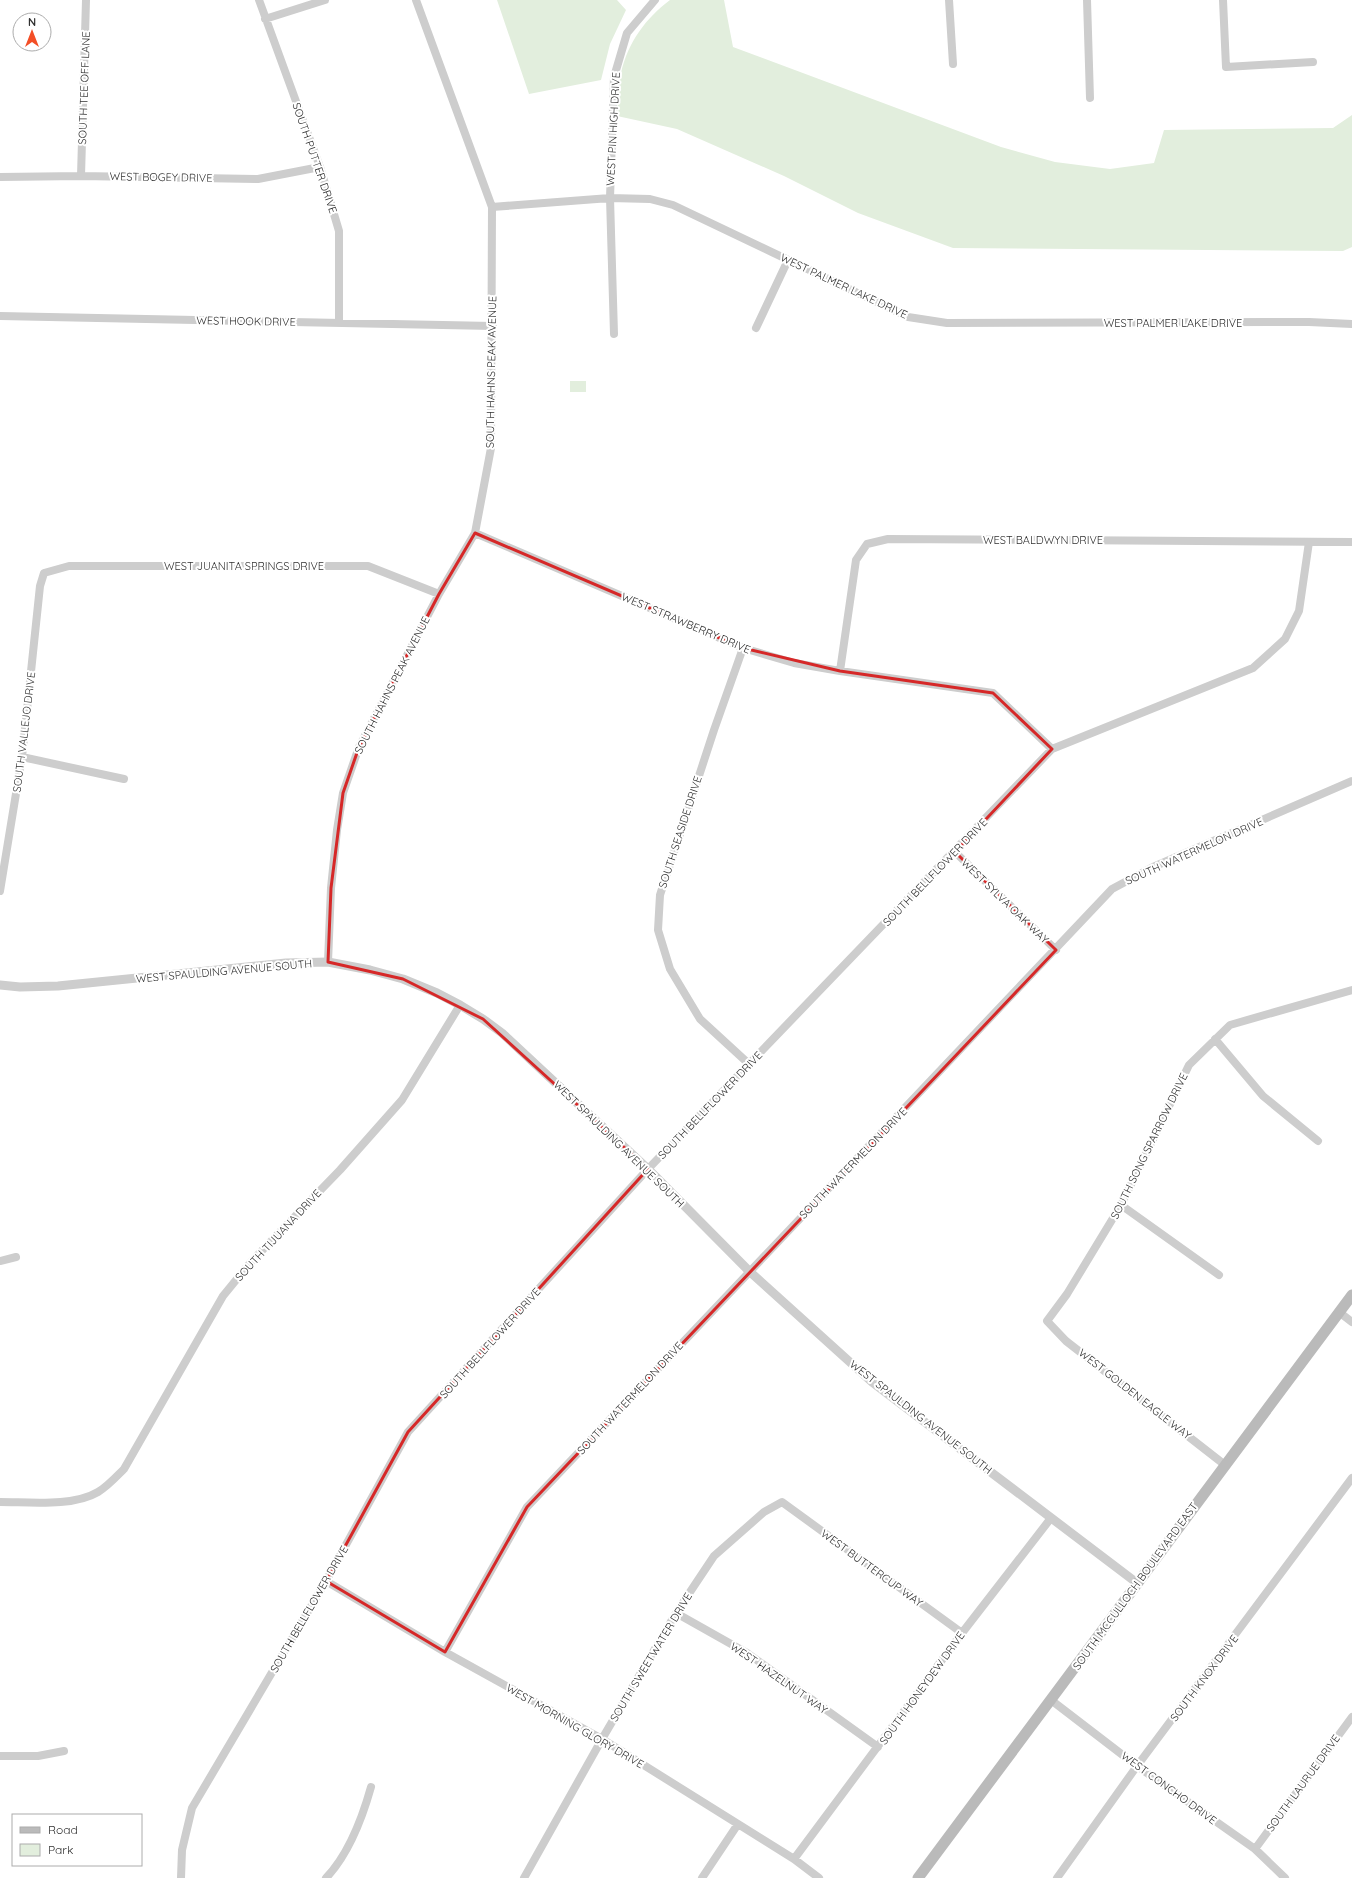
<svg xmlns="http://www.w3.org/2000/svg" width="1352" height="1878" viewBox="0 0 1352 1878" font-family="Quicksand,sans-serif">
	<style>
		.green { fill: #e2eedd }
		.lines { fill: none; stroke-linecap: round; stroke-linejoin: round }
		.minor { stroke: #cdcdcd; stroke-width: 8 }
		.tertiary { stroke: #cdcdcd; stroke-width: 9 }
		.secondary { stroke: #bababa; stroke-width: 11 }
		.marked { fill: none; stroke: #d62828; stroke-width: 3; stroke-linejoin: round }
		.labels { text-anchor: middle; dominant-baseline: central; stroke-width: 4; stroke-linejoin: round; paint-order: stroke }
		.street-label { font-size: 11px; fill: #303030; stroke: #fff }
	</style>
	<rect width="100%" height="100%" fill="#fff"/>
	<path class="green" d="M497,0h120l9,10 -16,34 -9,36 -72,14z
		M670,0h54l9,47 268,100 54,15 55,7 44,-6 10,-33 169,-2 19,-13v132l-9,4 -390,-3 -95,-35 -74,-37 -107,-47 -60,-13c1,-14 1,-29 4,-43 7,-31 25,-55 49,-73z
		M570,381h16v11h-16z"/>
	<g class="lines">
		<path class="minor" d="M259,0l61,167 19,64v91
			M949,0l4,64
			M1087,0l3,98
			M1223,0l3,67 87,-5
			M265,19l60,-19
			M81,176l5,-176
			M0,177l81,-1 177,3 62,-12
			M492,207l118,-9 40,1 23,6 235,112 39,6 362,-1 43,2
			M0,316l493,10
			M756,328l32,-68
			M614,334l-4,-136 4,-121 13,-44 28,-33
			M475,533l268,115 51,15 46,8 153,22 59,56
			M743,648l-29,82 -54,165 -2,35 12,39 30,50 49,45
			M840,671l16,-111 11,-16 21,-5 464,3
			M22,757l102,22
			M955,852l101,98
			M0,891l22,-134 18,-171 4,-13 25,-7h299l71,28
			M328,962l3,-74 6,-58 6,-37 16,-46 80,-153 36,-61 16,-85 1,-241 -76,-207
			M1215,1039l48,57 55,45
			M1121,1205l98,70
			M0,1261l16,-4
			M1339,1312l13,10
			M1225,1465l-159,-124 -19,-20 20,-27 54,-89 68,-140 41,-40 122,-35
			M0,1502c29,0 73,5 98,-10 10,-6 18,-15 26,-23l99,-173 27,-33 90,-93 62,-70 58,-95
			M326,1581l119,71 157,87 192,120 25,19
			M676,1613l71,40 131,94
			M445,1652l82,-145 585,-618 41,-22 199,-86
			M1051,1700l86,66 118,83 30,29
			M0,1756h38l26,-5
			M1255,1849l97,-132
			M794,1859l168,-226 89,-115
			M181,1878l1,-28 10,-42 134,-227 82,-149 240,-263 404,-420 201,-81 32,-29 14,-28 10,-69
			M326,1878c23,-24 36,-59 45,-91
			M524,1878l78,-139 74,-126 38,-57 50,-44 18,-10 180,131
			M702,1878l36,-54
			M1057,1878l80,-112 215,-288"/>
		<path class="tertiary" d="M0,985l20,2 38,-1 228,-23 42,-1 42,8 33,9 34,14 23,12 23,14 19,14 146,136 101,102 123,111 265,201"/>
		<path class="secondary" d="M918,1878l434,-583"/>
	</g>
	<path class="marked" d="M475,533l268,115 97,23 153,22 59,56 -97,103 101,98 -529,557 -82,145 -119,-71 82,-149 240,-263 -165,-150 -80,-40 -75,-17 3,-74 12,-95 16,-46 80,-153z"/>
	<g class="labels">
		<g class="street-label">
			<text transform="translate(84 88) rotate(-88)">SOUTH TEE OFF LANE</text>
			<text transform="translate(613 129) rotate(-87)">WEST PIN HIGH DRIVE</text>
			<text transform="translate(315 158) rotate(71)">SOUTH PUTTER DRIVE</text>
			<text transform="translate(161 177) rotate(1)">WEST BOGEY DRIVE</text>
			<text transform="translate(844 286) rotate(25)">WEST PALMER LAKE DRIVE</text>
			<text transform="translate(246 321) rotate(1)">WEST HOOK DRIVE</text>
			<text x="1173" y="323">WEST PALMER LAKE DRIVE</text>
			<text transform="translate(491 372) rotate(-89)">SOUTH HAHNS PEAK AVENUE</text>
			<text x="1043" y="540">WEST BALDWYN DRIVE</text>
			<text x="244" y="566">WEST JUANITA SPRINGS DRIVE</text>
			<text transform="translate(686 623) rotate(23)">WEST STRAWBERRY DRIVE</text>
			<text transform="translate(392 685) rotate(-63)">SOUTH HAHNS PEAK AVENUE</text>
			<text transform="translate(24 732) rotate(-83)">SOUTH VALLEJO DRIVE</text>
			<text transform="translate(680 832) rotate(-72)">SOUTH SEASIDE DRIVE</text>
			<text transform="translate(1194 851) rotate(-24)">SOUTH WATERMELON DRIVE</text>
			<text transform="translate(935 872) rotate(-46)">SOUTH BELLFLOWER DRIVE</text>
			<text transform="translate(1005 901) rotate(44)">WEST SYLVA OAK WAY</text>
			<text transform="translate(224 971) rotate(-5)">WEST SPAULDING AVENUE SOUTH</text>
			<text transform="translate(710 1105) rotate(-46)">SOUTH BELLFLOWER DRIVE</text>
			<text transform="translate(619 1144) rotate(44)">WEST SPAULDING AVENUE SOUTH</text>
			<text transform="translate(1149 1146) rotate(-64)">SOUTH SONG SPARROW DRIVE</text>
			<text transform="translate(853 1163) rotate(-46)">SOUTH WATERMELON DRIVE</text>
			<text transform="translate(278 1235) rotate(-47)">SOUTH TIJUANA DRIVE</text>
			<text transform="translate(490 1343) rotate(-48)">SOUTH BELLFLOWER DRIVE</text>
			<text transform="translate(1135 1394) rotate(38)">WEST GOLDEN EAGLE WAY</text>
			<text transform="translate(630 1398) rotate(-47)">SOUTH WATERMELON DRIVE</text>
			<text transform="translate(921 1417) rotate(38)">WEST SPAULDING AVENUE SOUTH</text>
			<text transform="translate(872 1568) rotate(36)">WEST BUTTERCUP WAY</text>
			<text transform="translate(1135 1586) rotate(-54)">SOUTH MCCULLOCH BOULEVARD EAST</text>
			<text transform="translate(309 1609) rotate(-60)">SOUTH BELLFLOWER DRIVE</text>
			<text transform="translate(651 1657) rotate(-59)">SOUTH SWEETWATER DRIVE</text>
			<text transform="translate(779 1678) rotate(35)">WEST HAZELNUT WAY</text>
			<text transform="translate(1204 1678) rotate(-53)">SOUTH KNOX DRIVE</text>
			<text transform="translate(922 1688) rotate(-54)">SOUTH HONEYDEW DRIVE</text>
			<text transform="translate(575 1726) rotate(30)">WEST MORNING GLORY DRIVE</text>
			<text transform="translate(1303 1783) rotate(-54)">SOUTH LAURUE DRIVE</text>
			<text transform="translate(1169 1788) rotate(36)">WEST CONCHO DRIVE</text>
		</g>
	</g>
	<rect x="12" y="1814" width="130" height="52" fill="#ffffff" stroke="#acacac"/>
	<rect x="20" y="1827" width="20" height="6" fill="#bababa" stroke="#acacac"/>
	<text x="48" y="1834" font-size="12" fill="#303030">Road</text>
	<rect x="20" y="1844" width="20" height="12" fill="#e2eedd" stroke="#acacac"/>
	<text x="48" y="1854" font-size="12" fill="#303030">Park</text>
	<g transform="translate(32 32)"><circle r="19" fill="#ffffff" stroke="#acacac"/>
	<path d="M0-3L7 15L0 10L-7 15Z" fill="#f34e26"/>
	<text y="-6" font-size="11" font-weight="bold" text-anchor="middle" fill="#303030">N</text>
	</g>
</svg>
